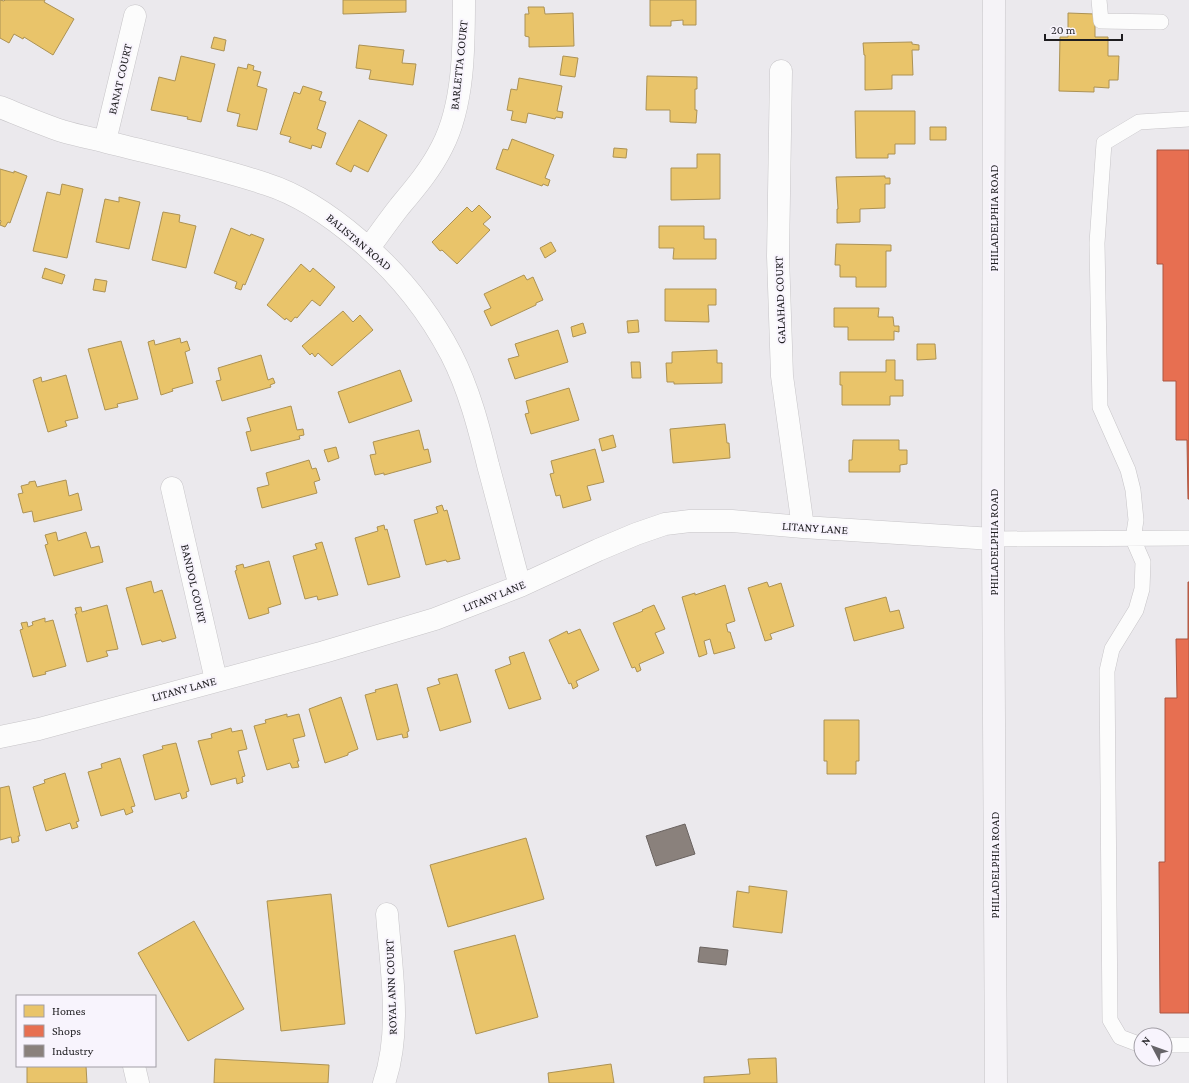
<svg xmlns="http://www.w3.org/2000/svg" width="1189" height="1083" viewBox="0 0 1189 1083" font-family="'Crimson Pro',serif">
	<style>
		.homes { fill: #e9c46a; stroke: #ac9254 }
		.shops { fill: #e76f51; stroke: #ab5642 }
		.industry { fill: #8a817c; stroke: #6a6360 }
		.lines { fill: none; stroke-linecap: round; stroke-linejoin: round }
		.service-casing { stroke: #c7c5c8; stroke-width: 16 }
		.minor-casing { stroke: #c7c5c8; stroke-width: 23 }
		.secondary-casing { stroke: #c7c5c8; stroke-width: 23 }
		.service { stroke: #fcfcfc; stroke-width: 15 }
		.minor { stroke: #fcfcfc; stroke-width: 22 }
		.secondary { stroke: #f5f3f7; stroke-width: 22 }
		.labels { text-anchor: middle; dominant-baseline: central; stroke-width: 4; stroke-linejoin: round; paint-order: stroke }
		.street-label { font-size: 12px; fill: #1e1d20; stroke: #f8f4fd }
	</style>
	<rect width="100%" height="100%" fill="#ebe9ed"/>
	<path class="homes" d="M0,0l4,1 1,-1h40l-1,2 30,17 -21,36 -29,-18 -1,2 -9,-5 -5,9 -9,-5z
		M343,0h63v12l-63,2z
		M650,0h46v25h-13v-5l-12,1v5h-21z
		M528,7h16l1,7 28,-1 1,33 -45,1v-10l-4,-1v-22h4z
		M1068,13l27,1v23h13v19h11l-1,24h-9v8l-15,-1v5l-35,-1 1,-54h8z
		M214,37l12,3 -2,11 -13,-3z
		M912,42v2l7,1v5h-7l1,25h-21v14l-27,1v-35h-1l-1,-12z
		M359,45l45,5 -2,13 14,1 -3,21 -44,-6 2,-9 -15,-2z
		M181,56l34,8 -14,58 -14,-3 1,-2 -37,-7 8,-33 16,4z
		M563,56l15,2 -3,19 -15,-2z
		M248,64l6,2 -1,4 8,2 -4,14 10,3 -10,41 -20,-4 3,-12 -13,-3 11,-44 9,2z
		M647,76l50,1v12h-2v21h2l-1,13 -26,-1v-12h-24z
		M519,78l43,8 -5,25 6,1 -1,6 -6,-1 -1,2 -27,-6 -2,10 -15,-3 2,-9 -6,-1 4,-21 6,1z
		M303,86l19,6 -3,8 7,2 -9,27 9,4 -5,15 -9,-3 -1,4 -22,-7 2,-5 -11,-3 14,-42 6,2z
		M855,111h60v33h-20v10h-7v4h-32z
		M359,120l28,15 -19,37 -14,-7 -3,7 -15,-8z
		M930,127h16v13h-16z
		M512,139l42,16 -9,23 5,2 -2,6 -5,-2 -1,2 -46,-17 7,-20 5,1z
		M614,148l13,1 -1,9 -13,-1z
		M697,154h23v45l-49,1v-32h26z
		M0,169l14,4v-2l13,5 -17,47 -2,-1 -3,5 -5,-2 1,-4 -1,-1z
		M885,176v2h5v6h-5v24l-25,1v13l-23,1v-14h1l-2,-32z
		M62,184l21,5 -16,69 -34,-7 14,-59 13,3z
		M119,197l21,5 -11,47 -33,-7 9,-43 14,3z
		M479,205l12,12 -8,7 7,6 -33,34 -15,-14 -2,1 -8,-9 35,-35 5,5z
		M163,212l17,3 -1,7 17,4 -10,42 -34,-8z
		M659,226h45v13h12v20h-43l1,-11h-15z
		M231,228l19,8 1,-2 13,5 -19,46 -2,-1 -2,6 -6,-2 2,-6 -23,-9z
		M551,242l5,9 -11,7 -5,-10z
		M836,244l55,1v6h-5v36h-30v-10h-16v-12h-5z
		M301,264l9,8 3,-4 22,19 -15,19 -8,-6 -15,18 -2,-1 -4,5 -5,-4 -1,2 -18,-15z
		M45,268l20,7 -3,9 -20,-6z
		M524,275l3,5 6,-3 10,23 -7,3v2l-45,21 -7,-15 7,-3 -7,-14z
		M95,279l12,2 -2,11 -12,-2z
		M665,289h51v16h-8l1,17 -44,-1z
		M834,308h45l-1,9h15l1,9h5v6l-5,-1v9h-46v-13h-14z
		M343,311l10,11 7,-7 13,15 -41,36 -14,-13 -3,4 -3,-4 -2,2 -8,-9z
		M638,320l1,12 -11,1 -1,-12z
		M583,323l3,10 -13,4 -2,-10z
		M558,330l10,32 -53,17 -7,-20 11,-3 -4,-12z
		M180,338l1,5 6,-2 3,9 -5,2 8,31 -21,6 1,2 -12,4 -13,-53 6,-2 1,5z
		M121,341l17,58 -21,5 1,3 -13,3 -17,-61z
		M917,344h18l1,15 -19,1z
		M717,350v13h5v20l-48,1v-2h-7l-1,-19h6v-11z
		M261,355l7,25 5,-2 2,5 -5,2 1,2 -49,14 -6,-20 5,-1 -3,-12z
		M886,360h9v20h8v16h-13v9h-48v-20h-2v-13h46z
		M631,362h9l1,16h-9z
		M400,370l12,31 -63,22 -11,-31z
		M66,375l12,43 -13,3 2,5 -19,6 -15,-52 8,-3 1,5z
		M569,388l10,32 -48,14 -6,-20 4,-1 -3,-12z
		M291,406l6,24 6,-1 1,6 -5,1 1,3 -49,12 -5,-19 5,-1 -4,-13z
		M725,424l2,19h2l1,15 -57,5 -3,-34z
		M419,430l5,20 4,-1 3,13 -47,13v-2l-9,2 -5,-20 6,-1 -3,-12z
		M613,435l3,12 -14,4 -3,-12z
		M853,440h46v10h8v14l-7,1v7h-51v-12h3z
		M336,447l3,11 -11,4 -4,-12z
		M595,449l9,33 -17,4 4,14 -28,8 -3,-13 -4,1 -6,-22 4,-1 -3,-12z
		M309,460l3,9 4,-1 4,12 -6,2 3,11 -55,15 -5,-20 12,-3 -3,-12z
		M66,480l3,16 9,-3 4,17 -48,12 -2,-11 -9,2 -5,-19 5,-1 -2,-7 8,-2v-2l6,-1 2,6z
		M442,505l2,6 3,-1 13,49 -13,3 -1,-2 -20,5 -12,-45 24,-7 -2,-6z
		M384,525l1,5 2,-1 13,48 -32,8 -13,-47 23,-7 -1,-4z
		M56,532l2,9 28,-9 5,16 8,-2 4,16 -49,14 -9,-31 3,-1 -3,-9z
		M322,542l16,53 -20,5 -1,-4 -12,3 -12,-43 24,-7 -2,-5z
		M269,561l12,43 -13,4 1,5 -20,6 -14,-48 2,-1 -1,-4 7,-2 1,4z
		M151,581l3,12 8,-3 14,48 -14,4 -1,-2 -19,5 -16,-57z
		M767,582l2,5 12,-4 13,43 -24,8 2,5 -7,2 -17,-53z
		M725,585l10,36 -9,3 2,8h2l5,16 -21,6 -4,-15 -6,2 3,13 -8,3 -17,-60 13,-4v2z
		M886,597l4,15 9,-2 5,18 -50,13 -9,-33z
		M107,605l11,44 -12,2 2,5 -21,6 -12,-48h2l-2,-6 6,-1 1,5z
		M654,605l11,24 -10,4 9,20 -25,11 2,6 -4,2 -2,-5 -3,1 -19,-45 30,-12 -1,-1z
		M45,618v4l8,-2 13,46 -21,6 1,2 -13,3 -13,-47 3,-1 -2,-6 6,-1 1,5 5,-2 -1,-3z
		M580,629l19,41 -23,11 2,5 -5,3 -2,-6 -2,1 -20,-44 18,-9 1,3z
		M524,652l17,47 -32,10 -14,-39 16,-6 -2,-7z
		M457,674l14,48 -31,9 -13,-43 13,-4 -2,-5z
		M397,684l12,47 -2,1 1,5 -5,1 -1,-4 -25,6 -12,-45 11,-3 -1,-2z
		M341,697l17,52 -10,4v2l-23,8 -16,-54z
		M287,714v3l12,-3 6,22 -12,3 6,22h-2l2,6 -7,1 -2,-5 -23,7 -13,-44 12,-3 -1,-3z
		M824,720h35v41h-3v13h-29v-13h-3z
		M231,728l1,4 10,-2 5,19 -9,2 7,25 -3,1 1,5 -6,2 -1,-6 -25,7 -13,-44 14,-3 -1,-4z
		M176,743l13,48 -3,1 1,5 -5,2 -2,-6 -25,7 -12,-45 20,-6 -1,-3z
		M120,758l15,48 -4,1 2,5 -7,3 -2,-6 -23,7 -13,-44 14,-4 -1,-4z
		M65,773l14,48 -3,1 2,5 -6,2 -2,-6 -24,8 -13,-44 12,-4 -1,-3z
		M9,786l11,50h-2l1,5 -7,2 -1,-6 -11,3v-52z
		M526,838l18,61 -96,28 -18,-62z
		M749,886l38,5 -5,42 -49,-6 4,-36 12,2z
		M331,894l14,130 -64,7 -14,-130z
		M194,921l50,88 -56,32 -50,-88z
		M515,935l23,82 -62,17 -22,-83z
		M776,1058l1,25h-73v-6l46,-3 -2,-15z
		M215,1059l114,6 -1,18h-114z
		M611,1064l3,19h-65l-1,-10z
		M27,1066h59l1,17h-60z"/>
	<path class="shops" d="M1157,150h32v349h-1l-1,-59h-11v-59h-13v-117h-6z
		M1188,582h1v431h-29l-1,-151h6v-164h12l-1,-59h12z"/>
	<path class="industry" d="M685,824l10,30 -39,12 -10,-30z
		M700,947l28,3 -2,15 -28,-3z"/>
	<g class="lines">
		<defs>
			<path id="service" d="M1099,0l2,21 60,1
				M993,539l196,-1
				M1141,1045l-21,-8 -10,-17 -3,-349 5,-22 24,-39 6,-21 1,-27 -10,-23 3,-19 -3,-30 -5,-20 -28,-63 -3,-164 7,-100 35,-21 50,-3
				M1165,1045h24"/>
			<path id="minor" d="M781,71l-3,185 4,120 21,151
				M0,107c20,8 41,17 62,24 13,4 28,7 41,10 54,14 110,25 163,43 35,11 65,32 93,56 38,32 69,70 92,114 18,35 28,74 37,111 11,40 21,81 32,121
				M105,141l30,-125
				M369,248c10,-14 20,-28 31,-42 16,-19 31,-37 42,-59 22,-42 22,-101 22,-147
				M172,488l44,192
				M0,737l39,-8 285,-77 111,-33 85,-33 78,-36 38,-16 29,-10 25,-3h42l71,6 190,12
				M134,1066l4,17
				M384,1083c18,-52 7,-115 3,-169"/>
			<path id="secondary" d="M994,0l-1,539 3,544"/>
		</defs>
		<use href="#service" class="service-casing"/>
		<use href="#minor" class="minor-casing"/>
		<use href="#secondary" class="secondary-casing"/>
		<use href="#service" class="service"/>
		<use href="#minor" class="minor"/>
		<use href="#secondary" class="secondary"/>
	</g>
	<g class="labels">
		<g class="street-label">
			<text transform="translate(459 65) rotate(-84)">BARLETTA COURT</text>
			<text transform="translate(120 79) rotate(-77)">BANAT COURT</text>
			<text transform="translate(994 218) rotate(-90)">PHILADELPHIA ROAD</text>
			<text transform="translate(359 242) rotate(40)">BALISTAN ROAD</text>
			<text transform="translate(780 300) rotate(-92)">GALAHAD COURT</text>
			<text transform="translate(815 528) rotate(4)">LITANY LANE</text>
			<text transform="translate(994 542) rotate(-90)">PHILADELPHIA ROAD</text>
			<text transform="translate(194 584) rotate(77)">BANDOL COURT</text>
			<text transform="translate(494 596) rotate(-22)">LITANY LANE</text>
			<text transform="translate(184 689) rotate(-15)">LITANY LANE</text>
			<text transform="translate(995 865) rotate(-90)">PHILADELPHIA ROAD</text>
			<text transform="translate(391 987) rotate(-92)">ROYAL ANN COURT</text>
		</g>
	</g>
	<rect x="16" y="995" width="140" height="72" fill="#f8f4fd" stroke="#a19ea5"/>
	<rect x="24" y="1005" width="20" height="12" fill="#e9c46a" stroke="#a19ea5"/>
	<text x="52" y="1015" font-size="12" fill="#1e1d20">Homes</text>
	<rect x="24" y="1025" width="20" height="12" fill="#e76f51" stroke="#a19ea5"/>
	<text x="52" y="1035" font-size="12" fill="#1e1d20">Shops</text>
	<rect x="24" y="1045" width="20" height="12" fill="#8a817c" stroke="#a19ea5"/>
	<text x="52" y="1055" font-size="12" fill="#1e1d20">Industry</text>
	<g transform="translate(1153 1047) rotate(311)"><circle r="19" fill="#f8f4fd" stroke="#a19ea5"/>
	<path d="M0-3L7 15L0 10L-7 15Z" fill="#666468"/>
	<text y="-6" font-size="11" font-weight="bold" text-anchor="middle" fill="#1e1d20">N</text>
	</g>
	<path d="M1045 34v6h77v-6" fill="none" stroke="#1e1d20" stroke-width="2"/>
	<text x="1051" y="34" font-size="12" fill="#1e1d20" stroke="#f8f4fd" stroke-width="3" paint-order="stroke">20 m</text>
</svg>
